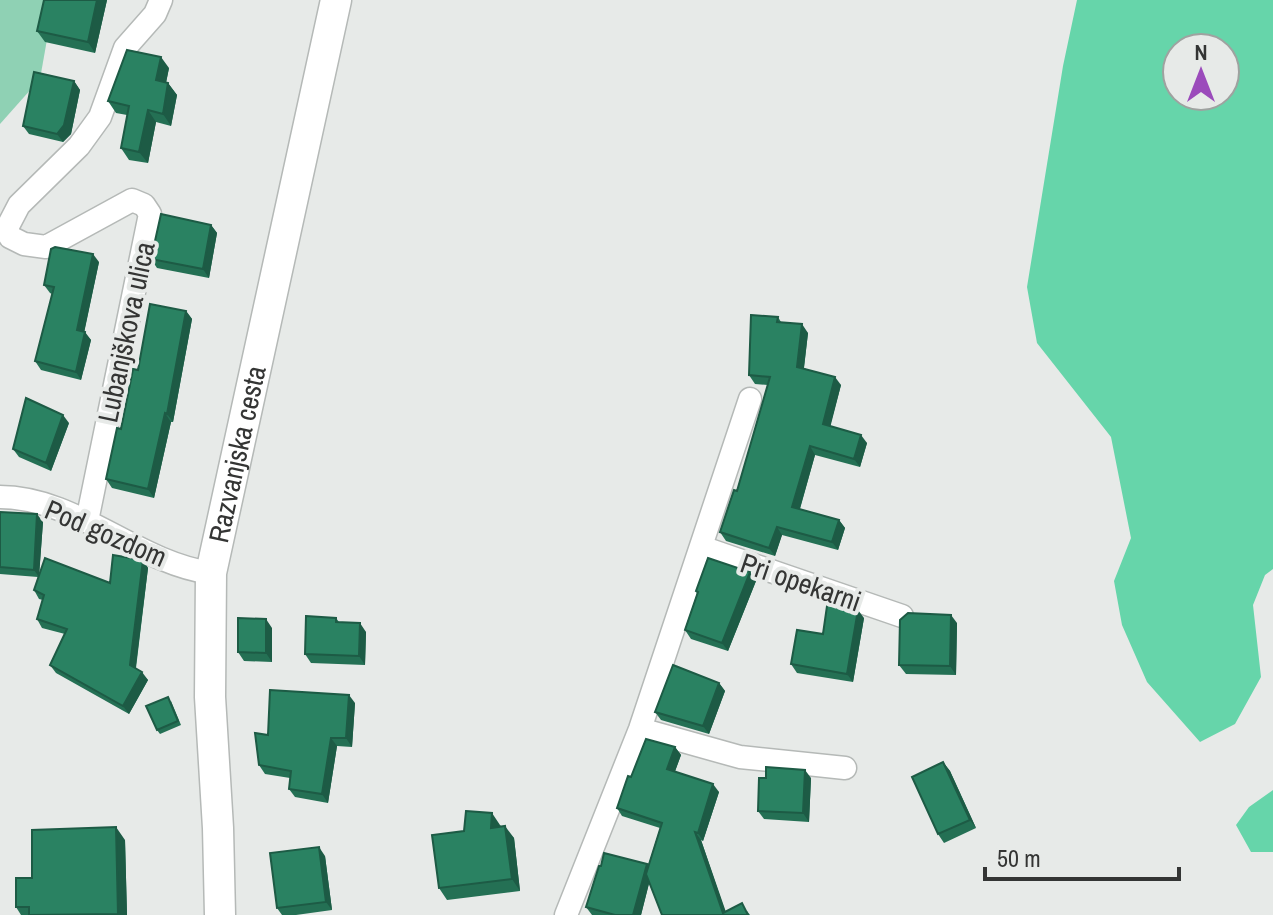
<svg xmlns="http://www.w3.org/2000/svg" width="1273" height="915" viewBox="0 0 1273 915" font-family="'Archivo Narrow',sans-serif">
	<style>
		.green { fill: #8fd1b4 }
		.water { fill: #66d5aa; fill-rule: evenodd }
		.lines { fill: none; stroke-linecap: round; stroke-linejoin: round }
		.street-casing { stroke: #b5b9b7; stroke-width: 25 }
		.secondary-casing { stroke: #b5b9b7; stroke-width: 33 }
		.street { stroke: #fff; stroke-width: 22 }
		.secondary { stroke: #fff; stroke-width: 30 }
		.wall { fill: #247054 }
		.shaded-wall { fill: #1d5b45 }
		.building { fill: #2a8262; stroke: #1d5b45; stroke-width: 2 }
		.labels { text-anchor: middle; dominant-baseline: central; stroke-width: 8; stroke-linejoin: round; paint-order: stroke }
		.street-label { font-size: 28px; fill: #343534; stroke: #e7eae8 }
	</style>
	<rect width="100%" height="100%" fill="#e7eae8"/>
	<path class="green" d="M0,0h54l-14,79 -40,45z"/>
	<path class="water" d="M1077,0h196v569l-8,6 -12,30 8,72 -26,47 -35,18 -53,-60 -25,-57 -8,-44 17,-43 -20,-101 -74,-94 -10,-56 36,-221zM1225,48v48h-48v-48z
		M1273,790v62h-22l-15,-27 13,-18z"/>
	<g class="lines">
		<defs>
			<path id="street" d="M0,497c76,0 137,66 211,76
				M87,521l63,-307 -6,-9 -12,-5 -86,47 -22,-3 -14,-7 -3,-9 12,-23 60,-59 21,-29 25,-69 30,-34 6,-14
				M701,547l201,69
				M640,729l100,28 105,11
				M566,915l74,-186 110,-330"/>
			<g id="secondary">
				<path id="s1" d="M220,915l-2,-87 -8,-131 1,-124 125,-573"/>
			</g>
		</defs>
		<use href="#street" class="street-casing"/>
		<use href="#secondary" class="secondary-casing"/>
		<use href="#street" class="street"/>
		<use href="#secondary" class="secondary"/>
	</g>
	<path class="wall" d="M44,0h63l-12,53 -50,-11 -8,-11z
		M169,68l-3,15h2l9,12 -6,31 -15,-4 -8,41 -19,-3 -8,-12 6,-33 -11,-2 -8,-12z
		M74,81l6,9 -9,44 -8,8 -34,-8 -6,-8z
		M211,225l6,8 -8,45 -52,-10 -6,-9z
		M99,262l-15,70 7,8 -10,40 -40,-10 -6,-9 17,-67 -2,-1 -6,-8z
		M186,311l6,8 -19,103h-2l-17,76 -42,-10 -6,-9 32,-109z
		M778,317l3,5 27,11 -4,35 37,17 -11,41 37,17 -7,24 -45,-12 -15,54 39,11 6,8 -7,22 -56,-15 -7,21 -49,-15 -6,-9 17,-41 31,-106 -13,-1 -6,-9z
		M69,423l-18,48 -32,-14 -6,-8z
		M0,512l43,10 -4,53 71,8 33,-23 5,8 -12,100 12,12 -19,34 -73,-41 -6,-8 15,-31 -23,-6 -5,-9 6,-19 -4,-1 -5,-9 4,-13 -38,-3z
		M756,581l-28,70 -37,-12 -6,-9 12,-36 -1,-3z
		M336,618l3,4 27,10 -1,33 -54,-2 -6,-9z
		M864,618l-11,64 -56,-9 -6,-9 32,-30z
		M957,623l-1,52 -50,-1 -7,-9z
		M272,628v34l-28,-1 -6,-9z
		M719,683l6,8 -16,43 -48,-14 -6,-8z
		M171,701l10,24 -21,9 -3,-4z
		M355,703l-3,44 -15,-1 -9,57 -33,-6 -6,-8 1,-11 -25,-4 -6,-9 9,-30z
		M675,747l6,8 -6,16 44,21 -16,49 -2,-1 24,71h22l3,4h-88l-13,-32 -8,32h-49l-6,-8 61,-43 1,2 12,-38 -38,-12 -5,-8 14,-31z
		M943,762l7,9 26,57 -32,15 -6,-9z
		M811,778l-2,44 -45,-3 -6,-8z
		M500,825l14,13 6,53 -73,9 -8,-12z
		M125,840l2,75h-106l-5,-8 16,-29z
		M325,856l7,54 -36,5h-14l-5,-7z"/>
	<path class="shaded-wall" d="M97,0h10l-12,53 -7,-11z
		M161,57l8,11 -5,24 -8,-12z
		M74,81l6,9 -9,44 -8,8 -6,-8z
		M168,83l9,12 -6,31 -8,-12z
		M148,110l8,12 -8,41 -9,-11z
		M211,225l6,8 -8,45 -6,-9z
		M93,254l6,8 -16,76 -6,-8z
		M186,311l6,8 -19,103 -6,-8z
		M802,324l6,9 -5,42 -6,-8z
		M85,332l6,8 -10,40 -5,-8z
		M835,377l6,8 -12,47 -6,-8z
		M165,413l6,9 -17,76 -6,-9z
		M63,415l6,8 -18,48 -5,-8z
		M861,435l6,8 -7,24 -6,-8z
		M810,446l5,9 -17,60 -6,-8z
		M37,514l6,8 -4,55 -5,-7z
		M839,520l6,8 -7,22 -6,-8z
		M777,527l5,8 -7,21 -6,-8z
		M143,560l5,8 -13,105 -5,-8z
		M750,572l6,9 -28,70 -6,-8z
		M858,610l6,8 -11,64 -6,-8z
		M951,615l6,8 -1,52 -6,-9z
		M266,619l6,9v34l-6,-9z
		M360,623l6,9 -1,33 -6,-9z
		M142,672l6,8 -19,34 -6,-8z
		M719,683l6,8 -16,43 -6,-8z
		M349,695l6,8 -3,44 -6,-9z
		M331,738l6,8 -9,57 -6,-9z
		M675,747l6,8 -8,22 -6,-8z
		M943,762l7,9 26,57 -6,-8z
		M805,770l6,8 -2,44 -6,-9z
		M713,784l6,8 -16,49 -5,-8z
		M492,813l8,12 -1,15 -8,-12z
		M505,826l9,12 6,53 -8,-12z
		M116,827l9,13 2,75h-8l-1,-1z
		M695,832l6,8 26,75 -4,-2z
		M319,847l6,9 7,54 -6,-8z
		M647,864l5,8 -11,43h-8z"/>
	<path class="building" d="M44,0h53l-9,42 -51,-11z
		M127,50l34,7 -5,23 12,3 -5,31 -15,-4 -9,42 -18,-4 8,-42 -21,-5z
		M34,72l40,9 -10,44 -7,9 -34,-8z
		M161,214l50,11 -8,44 -52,-10z
		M55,247l38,7 -16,76 8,2 -9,40 -41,-11 19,-74 -10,-2 7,-36z
		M150,304l36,7 -19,103 -2,-1 -17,76 -42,-10 11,-51 4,1 12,-60 5,1z
		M751,315l27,2 -1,5 25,2 -5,43 38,10 -12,47 38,11 -7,24 -44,-13 -18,61 47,13 -7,22 -55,-15 -8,21 -49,-16 14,-42 3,1 33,-114 -21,-2z
		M26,398l37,17 -17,48 -33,-14z
		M0,512l37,2 -3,56 -34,-3z
		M113,555l30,5 -13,105 12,7 -19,34 -73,-41 17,-36 -30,-10 7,-24 -10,-5 11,-32 65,25z
		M708,558l42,14 -28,71 -37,-13 13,-38 -2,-1z
		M828,599l30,11 -11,64 -56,-10 6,-34 26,4z
		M908,613l43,2 -1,51 -51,-1 1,-45z
		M306,616l30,2v4l24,1 -1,33 -54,-2z
		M238,618l28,1v34l-28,-1z
		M673,665l46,18 -16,43 -48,-14z
		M270,690l79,5 -3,43h-15l-9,56 -33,-5 2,-18 -32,-6 -4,-32 13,2z
		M168,697l10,24 -21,9 -11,-24z
		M646,739l29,8 -8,22 46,15 -15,49 -3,-1 28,81 19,-10 6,12h-86l-16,-41 16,-51 -45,-15 11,-32 3,1z
		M943,762l27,58 -32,14 -26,-57z
		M766,767l39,3 -2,43 -45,-2 1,-33h7z
		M466,811l26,2 -1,15 14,-2 7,53 -73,9 -7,-53 32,-4z
		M116,827l2,87 -89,1v-8h-13v-29h16v-48z
		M319,847l7,55 -49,6 -7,-55z
		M604,853l43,11 -14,51h-18l-29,-8 13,-41h2z"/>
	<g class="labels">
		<g class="street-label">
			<text transform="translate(126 332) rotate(-78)">Lubanjškova ulica</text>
			<text stroke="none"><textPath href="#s1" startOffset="464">Razvanjska cesta</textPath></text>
			<text transform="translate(106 533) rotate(23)">Pod gozdom</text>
			<text transform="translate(801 582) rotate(19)">Pri opekarni</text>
		</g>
	</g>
	<g transform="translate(1201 72)"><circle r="38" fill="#e7eae8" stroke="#9fa2a0" stroke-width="2"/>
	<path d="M0-6L14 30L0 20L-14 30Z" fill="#9b4bbb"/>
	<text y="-12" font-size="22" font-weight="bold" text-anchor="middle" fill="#343534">N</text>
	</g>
	<path d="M985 867v12h194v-12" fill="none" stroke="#343534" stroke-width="4"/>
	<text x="997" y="867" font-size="24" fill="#343534" stroke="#e7eae8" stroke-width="6" paint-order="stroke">50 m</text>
</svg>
